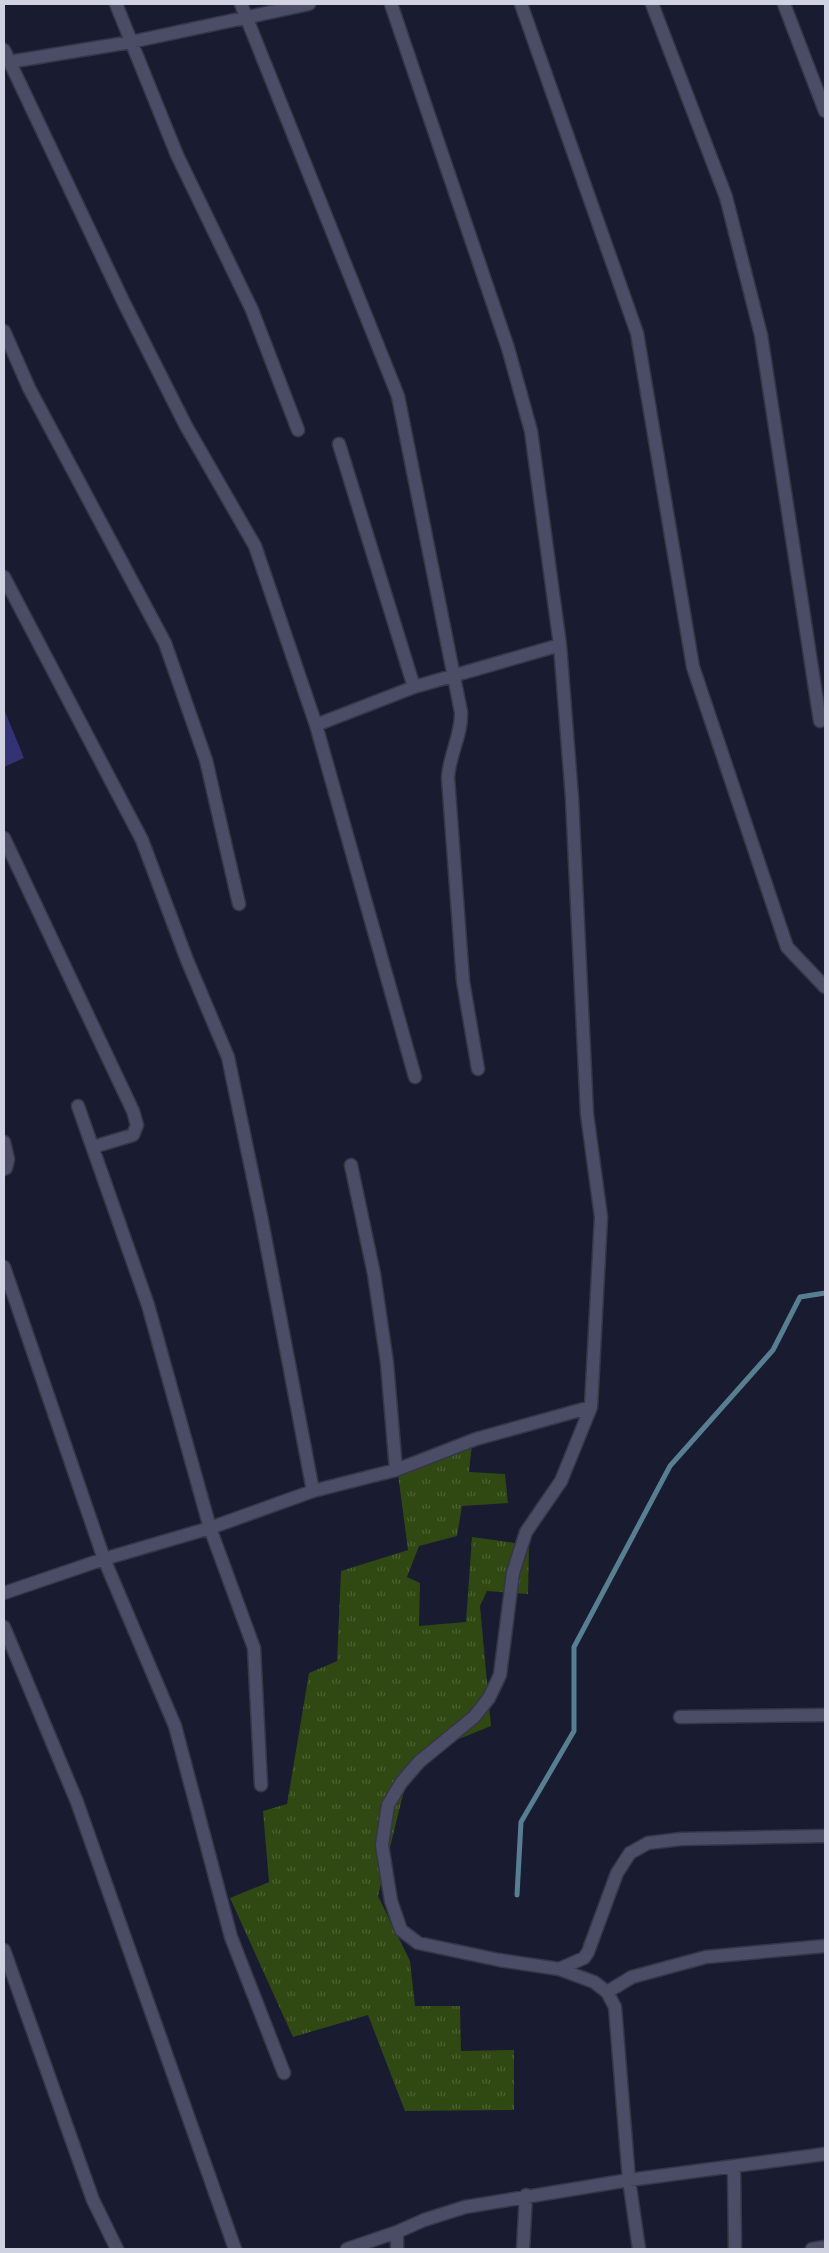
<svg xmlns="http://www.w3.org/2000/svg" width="829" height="2253" viewBox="0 0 829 2253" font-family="'Space Grotesk',sans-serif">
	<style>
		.grass { fill: url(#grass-tufts) }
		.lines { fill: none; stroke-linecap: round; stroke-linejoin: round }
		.stream { stroke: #577f91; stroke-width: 5 }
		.building { fill: #333273 }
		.street-casing { stroke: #363648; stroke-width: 15 }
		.street { stroke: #4b4d67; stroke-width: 12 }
	</style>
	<defs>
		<pattern id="grass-tufts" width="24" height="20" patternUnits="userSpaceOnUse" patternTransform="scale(1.25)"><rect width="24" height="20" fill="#304812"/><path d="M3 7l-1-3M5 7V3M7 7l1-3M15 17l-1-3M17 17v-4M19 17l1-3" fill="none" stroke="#4d6234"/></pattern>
	</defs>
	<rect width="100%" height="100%" fill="#191b31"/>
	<path class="grass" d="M472,1444l-3,28 36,2 3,29 -46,3 -5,30 -38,10 -12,31 13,6 -1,43 47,-4 6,-85 57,8 -1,49 -41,-3 -7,15 11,120 -79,32 -34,138 32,65 5,45h45l1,45 53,-1v60l-109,1 -37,-96 -75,22 -63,-139 39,-16 -6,-71 24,-7 22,-131 28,-12 4,-90 67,-21 -10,-76z"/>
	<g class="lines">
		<path class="stream" d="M517,1895l4,-73 53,-91v-84l96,-181 103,-116 27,-53 25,-4"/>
	</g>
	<path class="building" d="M4,709l20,49 -20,9z"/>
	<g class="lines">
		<defs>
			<path id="street" d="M116,4l61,151 75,155 46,120
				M241,4l157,392 63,316c1,23 -12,43 -13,66l15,203 15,88
				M391,4l117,344 23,83 29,214 12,153 15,316 14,103 -10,190 -30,74 -35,51 -13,41 -13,102 -11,23 -15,19 -55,45 -18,21 -13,22 -6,40 9,56 10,29 17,13 81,17 60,9 35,13 13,10 8,15 14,173 10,69
				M521,4l116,329 56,334 94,280 38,40
				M652,4l74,193 35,138 59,386
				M784,4l41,107
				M4,50l120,253 62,123 69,120 61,179 99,352
				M9,62l122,-20 178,-38
				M4,331l25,57 136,255 41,117 33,144
				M339,444l75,243
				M4,577l138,263 45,120 41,97 33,159 52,275
				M316,725l98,-38 146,-42
				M4,838l129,273 4,14 -4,10 -40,12
				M78,1106l70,199 62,223 44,120 7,137
				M4,1142l4,17 -2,9 -2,1
				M351,1165l23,109 13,89 9,107
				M4,1267l100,292 71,167 56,211 53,136
				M4,1593l100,-34 106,-31 103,-37 83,-21 80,-31 115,-32
				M4,1627l73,175 158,447
				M680,1717l145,-2
				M4,1950l89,250 24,49
				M559,1969l25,-11 4,-6 29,-79 13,-20 18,-10 33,-4 144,-3
				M607,1992l25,-15 74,-20 119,-11
				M734,2168l1,81
				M397,2232v17
				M347,2249l50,-17 27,-12 41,-13 164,-27 196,-26
				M523,2249l3,-54
				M812,2249l13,-2"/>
		</defs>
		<use href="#street" class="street-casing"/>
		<use href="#street" class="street"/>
	</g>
	<rect width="829" height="2253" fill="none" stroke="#d0d2e2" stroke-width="10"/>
</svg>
